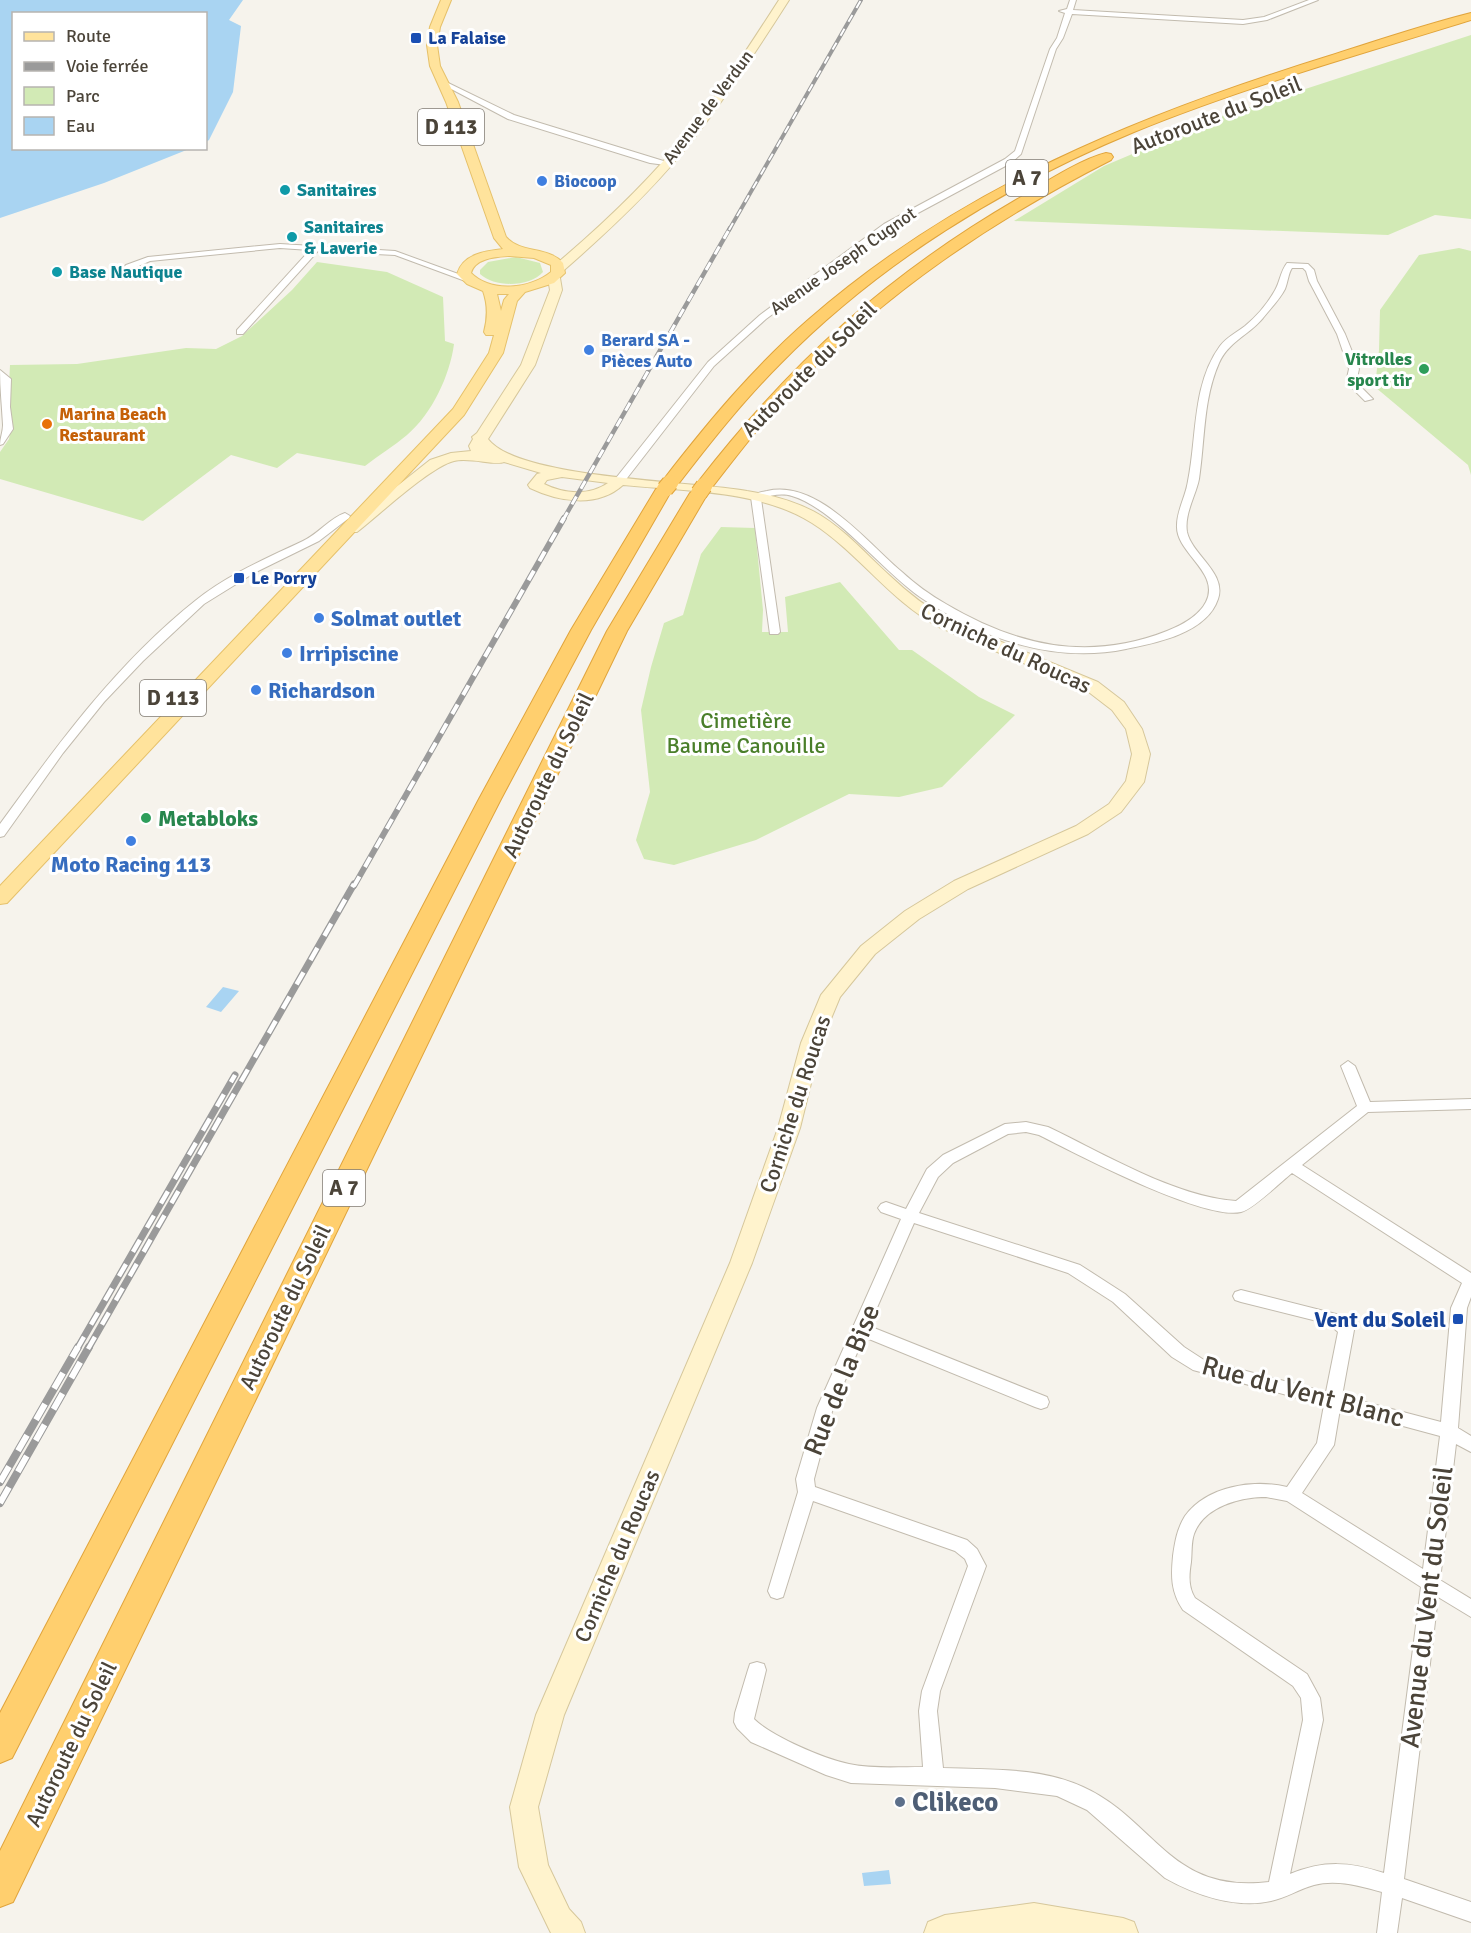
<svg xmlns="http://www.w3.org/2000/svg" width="1471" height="1933" viewBox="0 0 1471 1933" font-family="Signika,sans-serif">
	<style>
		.green { fill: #d2eab5 }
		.water { fill: #a9d4f2 }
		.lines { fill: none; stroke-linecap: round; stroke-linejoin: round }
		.minor-casing { stroke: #c2bbae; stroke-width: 2 }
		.secondary-casing { stroke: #d6c79b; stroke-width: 2 }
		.primary-casing { stroke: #e6c16a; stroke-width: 2 }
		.motorway-casing { stroke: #e0a43c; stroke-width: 2 }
		.minor { fill: #fff; fill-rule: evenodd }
		.secondary { fill: #fff3cd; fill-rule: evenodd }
		.primary { fill: #ffe39c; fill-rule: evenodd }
		.motorway { fill: #ffcf6e; fill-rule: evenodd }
		.rail-far4-casing { stroke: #9a9a9a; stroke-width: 4 }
		.rail-far3-casing { stroke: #9a9a9a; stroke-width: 4.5 }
		.rail-far2-casing { stroke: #9a9a9a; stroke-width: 6 }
		.rail-far1-casing { stroke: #9a9a9a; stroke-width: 7 }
		.rail-casing { stroke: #9a9a9a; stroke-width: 8 }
		.rail-far4 { stroke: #fff; stroke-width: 2; stroke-dasharray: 8; stroke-linecap: butt }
		.rail-far3 { stroke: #fff; stroke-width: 3; stroke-dasharray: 9; stroke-linecap: butt }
		.rail-far2 { stroke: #fff; stroke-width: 4; stroke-dasharray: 11; stroke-linecap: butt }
		.rail-far1 { stroke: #fff; stroke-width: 4.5; stroke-dasharray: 14; stroke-linecap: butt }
		.rail { stroke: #fff; stroke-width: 6; stroke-dasharray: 18; stroke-linecap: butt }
		.motorway-bridge-casing { stroke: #e0a43c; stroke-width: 18; stroke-linecap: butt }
		.motorway-bridge { stroke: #ffcf6e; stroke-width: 16 }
		.transit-dot { fill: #1a4fb4; stroke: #fff; stroke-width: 2 }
		.shop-dot { fill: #3f7fe0; stroke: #fff; stroke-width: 2 }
		.culture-dot { fill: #0f9aa8; stroke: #fff; stroke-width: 2 }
		.leisure-dot { fill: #2e9e5b; stroke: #fff; stroke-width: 2 }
		.food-dot { fill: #e8710a; stroke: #fff; stroke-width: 2 }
		.service-dot { fill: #5c6f8a; stroke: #fff; stroke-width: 2 }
		.labels { text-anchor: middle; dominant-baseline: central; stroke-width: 6; stroke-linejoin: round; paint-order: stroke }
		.far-transit-label { font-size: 18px; font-weight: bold; fill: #164399; stroke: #fff; text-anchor: start }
		.far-street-label { font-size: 18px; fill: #4b4439; stroke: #fff }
		.far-shop-label { font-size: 18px; font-weight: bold; fill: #366cbe; stroke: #fff; text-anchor: start }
		.far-culture-label { font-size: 18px; font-weight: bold; fill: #0d838f; stroke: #fff; text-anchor: start }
		.far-leisure-label { font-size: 18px; font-weight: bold; fill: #27864d; stroke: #fff; text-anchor: end }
		.far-food-label { font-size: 18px; font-weight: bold; fill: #c56008; stroke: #fff; text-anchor: start }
		.shield { fill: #fff; stroke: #817c74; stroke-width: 1.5 }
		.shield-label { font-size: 21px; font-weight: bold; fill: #4b4439 }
		.street-label { font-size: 22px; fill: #4b4439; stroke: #fff }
		.shop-label { font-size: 22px; font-weight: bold; fill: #366cbe; stroke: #fff; text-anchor: start }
		.park-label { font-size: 22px; fill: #4a7f2a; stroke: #fff }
		.leisure-label { font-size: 22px; font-weight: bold; fill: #27864d; stroke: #fff; text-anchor: start }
		.transit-label { font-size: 22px; font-weight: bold; fill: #164399; stroke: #fff; text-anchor: end }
		.near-street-label { font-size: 27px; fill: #4b4439; stroke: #fff }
		.near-service-label { font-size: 27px; font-weight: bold; fill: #4e5e75; stroke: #fff; text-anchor: start }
	</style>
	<rect width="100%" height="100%" fill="#f6f3ec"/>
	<path class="green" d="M1471,35v184l-36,-4 -47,20 -374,-14 90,-55 118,-50z
		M1459,248l12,3v224l-3,-10 -93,-78 4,-37 1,-40 39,-55z
		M516,257l24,6 3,9c-13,15 -48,16 -63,2v-4l8,-8z
		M317,262l70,10 56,25 2,44 9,3c-4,31 -22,70 -47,91 -13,11 -28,20 -42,31l-68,-13 -20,15 -46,-13 -88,66 -143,-42v-27l9,-13 2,-10 -3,-26 2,-38 67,-1 109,-16 30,1 26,-13 50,-46z
		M721,527l34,1 8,82 -1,22h26l-3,-35 55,-15 59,68h13l67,47 36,18 -73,72 -43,10 -50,-3 -93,46 -82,25 -30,-6 -8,-19 14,-48 -9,-82 10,-43 13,-44 19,-8 18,-61z"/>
	<path class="water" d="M0,0h243l-14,20 12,6 -8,66 -24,48 -3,2v-128h-192v134l175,1 -85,34 -104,35z
		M223,987l16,4 -18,21 -15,-5z
		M889,1870l2,14 -27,2 -2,-13z"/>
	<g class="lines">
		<defs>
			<path id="minor" d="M1070,0h6l-3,10 170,10 21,-3 45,-17h9l-51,20 -24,4 -171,-10 -9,24 -7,11 -35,105 -10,9 -121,65 -124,91 -52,47 -90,116h-8v-4l92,-116 52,-47 124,-91 121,-65 10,-8 35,-102 7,-11 8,-25 -6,-2 8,-2z
				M440,81h4l70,34 156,48 -4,2 -16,-2 -142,-44 -68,-36z
				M280,244l115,7 77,28 -4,3 -73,-27 -77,-4 -75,83h-6v-4l73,-80 -30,-2 -130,13 -18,8 -6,6 -7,-2 7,-8 22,-8z
				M1287,263l21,1 6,6 3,11 28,53 14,35 -2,9 4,9 12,12 -8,2 -11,-11 -7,-12 2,-9 -12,-35 -28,-53 -3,-10 -3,-3h-11c-4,6 -4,14 -7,21 -5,10 -15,20 -22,29 -14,17 -35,24 -44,45 -16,36 -14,77 -20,116 -3,16 -15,35 -12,53 5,23 40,41 31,67 -11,34 -62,44 -92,50 -72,15 -147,-11 -206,-52 -37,-26 -87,-89 -128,-101 -10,-3 -21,-1 -31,3l19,133 -2,2h-8l-19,-137c5,-4 10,-5 16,-6 51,-12 100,52 135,81 13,12 28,23 44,32 71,42 142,58 221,27 15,-6 32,-15 39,-29 15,-30 -31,-49 -29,-77 0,-15 9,-29 11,-44 9,-44 4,-97 32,-135 7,-9 16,-13 25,-20 11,-9 22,-22 29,-34 6,-9 6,-20 13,-29z
				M0,370l11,9 -1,28 3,22 -10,15 -3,1c0,-7 3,-13 3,-20 -1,-18 -3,-37 -3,-55z
				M345,513l5,3 -1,2 -30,23 -65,32 -50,31 -61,57 -39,41 -41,51 -59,83 -4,1v-13c58,-80 117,-161 195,-223 32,-26 72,-43 108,-60 15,-7 27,-23 42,-28z
				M1348,1061l7,5 15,36 101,-3v10l-103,3 -66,53 169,108v24l-4,11 -9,120 13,8v16l-15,-8 -16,136 31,19v18l-33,-20 -34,282 67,23v20l-69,-24 -5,35h-20l5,-41c-21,-6 -46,-13 -68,-7 -15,4 -28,13 -43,16 -35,8 -76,-6 -106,-23l-78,-68 -30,-14 -62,-8 -144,-5 -25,-8 -75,-33 -14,-14 -3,-6 1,-9 13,-43 2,-6 7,-2 7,2 2,6 -12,49c17,17 70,40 95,45 23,5 51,3 74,3l-4,-56 3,-20 46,-125 -3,-7 -10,-8 -142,-50 -30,96 -6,2 -6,-2 -3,-6 30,-99 -2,-13 21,-71 84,-189 -20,-7 -3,-4 3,-4 5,-2 20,7 21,-40 16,-14 62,-31 21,-2 22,5c55,26 127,70 188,74l121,-95 -16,-40zM1026,1132l13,3c38,19 165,86 202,77 11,-2 41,-31 51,-39l170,110 -11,25 -10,114 -99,-26 12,-66 -14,-15 -99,-25 -6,2 -2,4 2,4 6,2 88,22 9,8 -12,60 -122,-32 -20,-13 -59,-53 -45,-29 -161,-52 19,-36 15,-14 55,-29zM914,1223l154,50 45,29 59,55 21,13 131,35 -7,38 -30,44c-34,-8 -80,-1 -102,29 -8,13 -10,26 -12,40 -2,21 -2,36 10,54l110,76 8,12 2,22 -34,162c-100,12 -113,-62 -186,-95 -43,-20 -93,-17 -140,-19l-6,-57 3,-20 46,-125 -9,-17 -10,-9 -152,-53 -1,-8 19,-71 31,-71 171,70 6,2 6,-2 2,-5 -2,-5 -178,-71zM1340,1409l100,27 -17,133 -121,-76 32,-48zM1266,1497l21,4 134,86 -37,286c-35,-11 -59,-13 -94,1l33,-154 -3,-22 -13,-24 -112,-76c-7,-11 -6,-23 -4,-36 1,-9 0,-20 3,-28 10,-28 47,-37 72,-37z"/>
			<path id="secondary" d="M779,0h10c-30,47 -60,93 -94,137 -38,49 -85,93 -132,134h-8v-6c47,-40 94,-84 133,-133 33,-42 62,-87 91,-132z
				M554,274l6,4 2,12 -27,75 -47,74c30,40 205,42 259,52 25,4 51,11 73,24 26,16 47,40 69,60 19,18 38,33 62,46l147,61 26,20 18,27 8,25 -6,28 -23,30 -33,22 -120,55 -49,30 -44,35 -35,43 -19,46 -21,85 -48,135 -188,452 -26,92 10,58 21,44 12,13 4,11h-34l-2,-4 -30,-62 -9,-60 26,-92 194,-452 48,-135 23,-85 20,-48 40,-49 44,-35 49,-30 122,-55 33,-22 17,-23 6,-27 -6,-25 -14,-19 -26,-20 -147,-63c-50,-27 -80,-74 -127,-104 -51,-33 -130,-32 -189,-38 -25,23 -64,17 -93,3l-2,-3 9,-11 4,-1 -37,-11c-9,4 -34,-5 -50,-1 -24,6 -75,54 -97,71h-10l-2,-3 2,-3 83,-66 21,-7 20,-2 -2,-5 4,-7 -1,-2 5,-4 44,-68 29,-75 -2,-12zM562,477l46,6c-19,13 -44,11 -64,1l3,-4z
				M1034,1903l89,15 11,4 4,11h-214l4,-11 17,-7z"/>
			<path id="primary" d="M441,0h10l-11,27 -3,18 3,21 18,36 48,135c15,17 42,9 57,26l2,10 -11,10 -29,9 -8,9 -14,52 -39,62 -457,488 -7,1v-18l453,-477 36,-56 5,-18h-8l-2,-3c4,-15 4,-27 -1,-41l-16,-7 -10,-10c6,-20 28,-23 46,-25l-9,-11 -48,-136 -16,-36 -3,-21 3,-18zM509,256l25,2 17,7v7c-21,17 -60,21 -80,1 4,-15 25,-16 38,-17zM497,294h12l-5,6 -3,11z"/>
			<path id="motorway" d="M1471,13v7c-113,35 -227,67 -337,112 -130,54 -255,131 -354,232 -38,38 -71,80 -104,123l-3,1 -82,142 -90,169 -489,959 -12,5v-50l479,-914 92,-169 85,-141 6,-5 2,-5c44,-57 90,-112 144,-159 152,-133 331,-205 521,-264 47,-15 94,-31 142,-43z
				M1106,153l5,1 2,3 -2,3c-118,60 -225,132 -317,228 -30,32 -57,67 -84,102l-4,1 2,2 -81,138 -614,1271 -13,5v-56l607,-1220 83,-138 7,-5 -2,-2 3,-4c94,-121 190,-208 323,-285 23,-14 60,-38 85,-44z"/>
		</defs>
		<use href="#minor" class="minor-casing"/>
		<use href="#secondary" class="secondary-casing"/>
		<use href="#primary" class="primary-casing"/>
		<use href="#motorway" class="motorway-casing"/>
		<use href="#minor" class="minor"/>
		<use href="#secondary" class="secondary"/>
		<use href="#primary" class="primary"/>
		<use href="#motorway" class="motorway"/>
		<defs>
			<path id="rail-far4" d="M729,230l132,-230"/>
			<path id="rail-far3" d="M563,520l167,-292"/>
			<path id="rail-far2" d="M354,886l210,-368"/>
			<path id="rail-far1" d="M77,1349l158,-274
				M88,1349l266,-465"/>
			<path id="rail" d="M0,1482l78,-135
				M0,1503l89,-156"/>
		</defs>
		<use href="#rail-far4" class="rail-far4-casing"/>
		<use href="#rail-far3" class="rail-far3-casing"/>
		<use href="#rail-far2" class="rail-far2-casing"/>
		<use href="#rail-far1" class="rail-far1-casing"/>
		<use href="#rail" class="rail-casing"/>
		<use href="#rail-far4" class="rail-far4"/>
		<use href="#rail-far3" class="rail-far3"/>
		<use href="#rail-far2" class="rail-far2"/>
		<use href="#rail-far1" class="rail-far1"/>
		<use href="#rail" class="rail"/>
		<defs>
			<path id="motorway-bridge" d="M665,489l5,-6
				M699,493l5,-7"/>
		</defs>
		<use href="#motorway-bridge" class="motorway-bridge-casing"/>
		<use href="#motorway-bridge" class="motorway-bridge"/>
	</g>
	<g class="transit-dot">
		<rect x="410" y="32" width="12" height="12" rx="3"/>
		<rect x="233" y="572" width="12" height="12" rx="3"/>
		<rect x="1452" y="1313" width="12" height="12" rx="3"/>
	</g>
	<g class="shop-dot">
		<circle cx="542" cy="181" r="6"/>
		<circle cx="589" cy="350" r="6"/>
		<circle cx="319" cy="618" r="6"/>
		<circle cx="287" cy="653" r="6"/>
		<circle cx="256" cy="690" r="6"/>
		<circle cx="131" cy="841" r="6"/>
	</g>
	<g class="culture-dot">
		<circle cx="285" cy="190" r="6"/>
		<circle cx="292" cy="237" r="6"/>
		<circle cx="57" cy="272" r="6"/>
	</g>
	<g class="leisure-dot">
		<circle cx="1424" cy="369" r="6"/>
		<circle cx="146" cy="818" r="6"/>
	</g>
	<circle class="food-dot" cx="47" cy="424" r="6"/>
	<circle class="service-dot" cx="900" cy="1802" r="6"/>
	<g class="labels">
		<g class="far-transit-label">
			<text x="428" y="38">La Falaise</text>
			<text x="251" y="578">Le Porry</text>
		</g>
		<g class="far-street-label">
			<text transform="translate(708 107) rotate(-53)">Avenue de Verdun</text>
			<text transform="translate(843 261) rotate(-35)">Avenue Joseph Cugnot</text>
		</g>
		<g class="far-shop-label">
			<text x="554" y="181">Biocoop</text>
			<text x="601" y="340">Berard SA -<tspan x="601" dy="21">Pièces Auto</tspan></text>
		</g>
		<g class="far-culture-label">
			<text x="297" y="190">Sanitaires</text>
			<text x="304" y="227">Sanitaires<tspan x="304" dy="21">&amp; Laverie</tspan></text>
			<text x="69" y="272">Base Nautique</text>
		</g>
		<g class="far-leisure-label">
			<text x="1412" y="359">Vitrolles<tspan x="1412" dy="21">sport tir</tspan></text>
		</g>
		<g class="far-food-label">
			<text x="59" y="414">Marina Beach<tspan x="59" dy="21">Restaurant</tspan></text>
		</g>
		<g class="shield">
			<rect x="418" y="109" width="66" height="36" rx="4.5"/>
			<rect x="1006" y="160" width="42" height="36" rx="4.5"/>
			<rect x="140" y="680" width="66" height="36" rx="4.5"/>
			<rect x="323" y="1170" width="42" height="36" rx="4.5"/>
		</g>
		<g class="shield-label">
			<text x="451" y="127">D 113</text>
			<text x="1027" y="178">A 7</text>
			<text x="173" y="698">D 113</text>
			<text x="344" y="1188">A 7</text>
		</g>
		<g class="street-label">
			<text transform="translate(1216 115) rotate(-21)">Autoroute du Soleil</text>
			<text transform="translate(809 369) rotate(-45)">Autoroute du Soleil</text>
			<text transform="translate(1006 648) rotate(25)">Corniche du Roucas</text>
			<text transform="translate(548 775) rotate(-64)">Autoroute du Soleil</text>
			<text transform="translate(795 1104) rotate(-72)">Corniche du Roucas</text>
			<text transform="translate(285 1307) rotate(-64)">Autoroute du Soleil</text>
			<text transform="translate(617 1556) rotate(-67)">Corniche du Roucas</text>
			<text transform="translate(71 1744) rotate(-64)">Autoroute du Soleil</text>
		</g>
		<g class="shop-label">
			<text x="331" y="618">Solmat outlet</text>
			<text x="299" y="653">Irripiscine</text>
			<text x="268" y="690">Richardson</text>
			<text x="131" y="864" text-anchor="middle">Moto Racing 113</text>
		</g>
		<g class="park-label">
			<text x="746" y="720">Cimetière<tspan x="746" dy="25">Baume Canouille</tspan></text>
		</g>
		<g class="leisure-label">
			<text x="158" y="818">Metabloks</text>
		</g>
		<g class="transit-label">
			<text x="1446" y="1319">Vent du Soleil</text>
		</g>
		<g class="near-street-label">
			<text transform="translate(842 1380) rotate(-68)">Rue de la Bise</text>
			<text transform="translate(1303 1392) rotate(15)">Rue du Vent Blanc</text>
			<text transform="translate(1427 1607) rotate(-83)">Avenue du Vent du Soleil</text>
		</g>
		<g class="near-service-label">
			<text x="912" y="1802">Clikeco</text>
		</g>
	</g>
	<rect x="12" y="12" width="195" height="138" fill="#ffffff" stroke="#b7b4b0" stroke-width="1.5"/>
	<rect x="24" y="32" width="30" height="9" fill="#ffe39c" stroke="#b7b4b0" stroke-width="1.5"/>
	<text x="66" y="42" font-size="18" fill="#4b4439">Route</text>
	<rect x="24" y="62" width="30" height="9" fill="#9a9a9a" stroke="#b7b4b0" stroke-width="1.5"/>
	<text x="66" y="72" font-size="18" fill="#4b4439">Voie ferrée</text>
	<rect x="24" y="87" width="30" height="18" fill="#d2eab5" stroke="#b7b4b0" stroke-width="1.5"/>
	<text x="66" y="102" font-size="18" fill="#4b4439">Parc</text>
	<rect x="24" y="117" width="30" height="18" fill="#a9d4f2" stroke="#b7b4b0" stroke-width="1.5"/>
	<text x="66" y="132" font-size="18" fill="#4b4439">Eau</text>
</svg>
